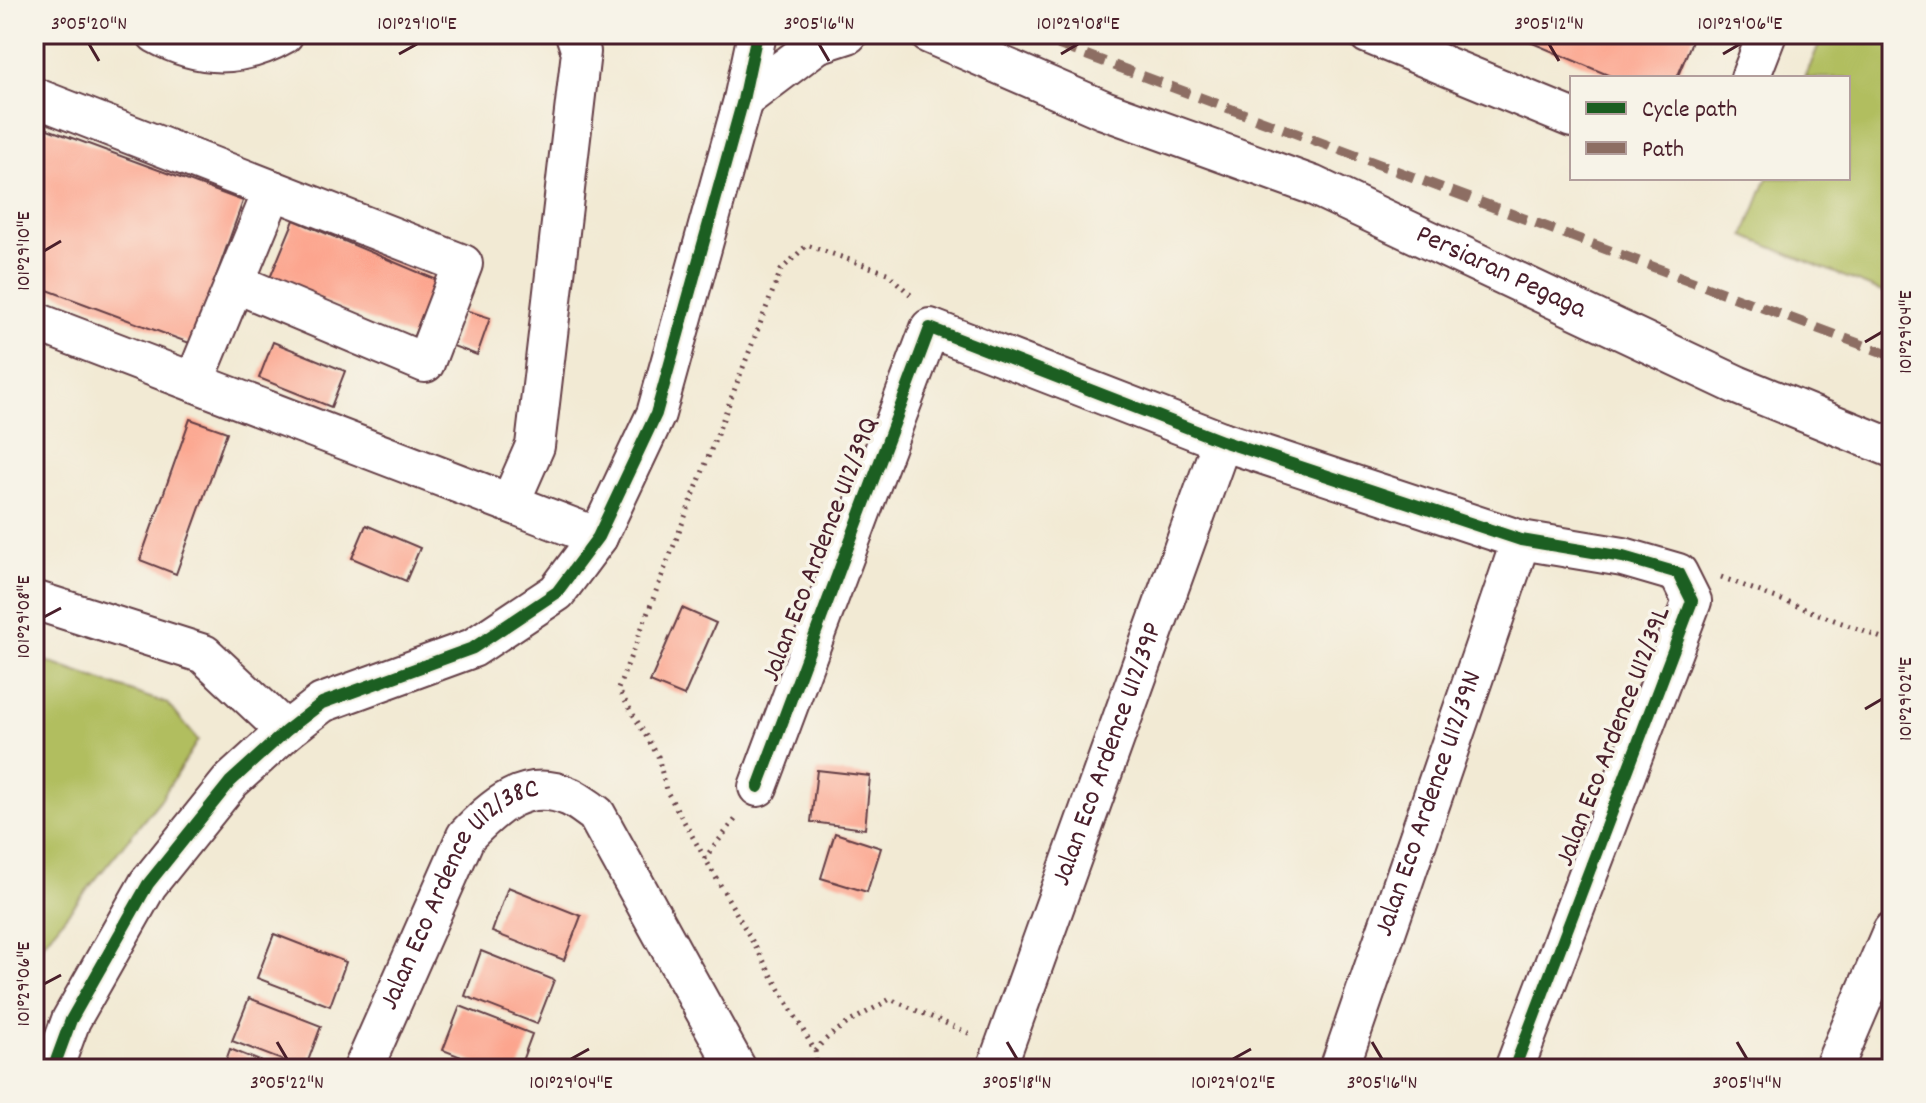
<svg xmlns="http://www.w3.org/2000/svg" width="1926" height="1103" viewBox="0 0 1926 1103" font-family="Dekko,sans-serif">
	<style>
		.green { fill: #b1be5f; stroke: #7e6e45; stroke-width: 2 }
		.building { fill: #fca58e }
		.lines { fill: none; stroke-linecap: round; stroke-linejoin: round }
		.minor-casing { stroke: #633d44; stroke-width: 42 }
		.path { stroke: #633d44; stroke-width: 5; stroke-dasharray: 2 6; stroke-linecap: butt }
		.minor { stroke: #fff; stroke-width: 38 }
		.quiet { stroke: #8d6e63; stroke-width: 10; stroke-dasharray: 20 10; stroke-linecap: butt }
		.cycleway-casing { stroke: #f7f3e8; stroke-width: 17 }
		.cycleway { stroke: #1b5e20; stroke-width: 12 }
		.ticks { fill: none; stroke: #4a1f2b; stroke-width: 3 }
		.labels { text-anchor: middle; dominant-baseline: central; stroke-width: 7; stroke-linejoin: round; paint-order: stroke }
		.street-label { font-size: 28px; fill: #4a1f2b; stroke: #f7f3e8 }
		.neatline { fill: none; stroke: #4a1f2b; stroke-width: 3 }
		.ticks-label { font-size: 20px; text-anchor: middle; fill: #4a1f2b }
	</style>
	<rect width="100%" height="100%" fill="#f7f3e8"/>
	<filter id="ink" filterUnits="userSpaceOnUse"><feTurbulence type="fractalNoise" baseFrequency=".0125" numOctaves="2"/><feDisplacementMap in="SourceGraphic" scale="16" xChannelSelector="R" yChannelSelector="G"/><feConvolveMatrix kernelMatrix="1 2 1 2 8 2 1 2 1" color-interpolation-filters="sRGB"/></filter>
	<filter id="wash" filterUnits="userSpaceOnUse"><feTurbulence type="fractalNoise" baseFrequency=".006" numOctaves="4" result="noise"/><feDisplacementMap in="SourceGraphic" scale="32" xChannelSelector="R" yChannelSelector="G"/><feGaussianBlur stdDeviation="1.8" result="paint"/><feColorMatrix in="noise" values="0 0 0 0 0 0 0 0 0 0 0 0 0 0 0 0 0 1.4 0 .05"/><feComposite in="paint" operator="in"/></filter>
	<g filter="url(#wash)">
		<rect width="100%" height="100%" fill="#f2ead4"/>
		<path class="green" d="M1823,34h69v262l-148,-60 23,-58h81v-100h-43z
			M34,657l134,47 30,36 -37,59 -127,156z"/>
		<g id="blocks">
			<path class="building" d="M1511,34h184l-18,44h-62z
				M34,124l209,77 -51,143 -158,-59z
				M294,220l143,60 -24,58 -143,-60z
				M465,310l25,8 -13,37 -24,-9z
				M273,342l72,29 -14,36 -72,-29z
				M190,419l37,13 -51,142 -36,-14z
				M366,525l54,23 -14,33 -54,-23z
				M682,608l34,15 -32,73 -34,-14z
				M817,770l53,6 -5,53 -54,-7z
				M835,833l46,15 -14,44 -46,-14z
				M508,887l73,29 -17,44 -72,-28z
				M274,934l72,28 -16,44 -73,-28z
				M481,951l73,29 -17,44 -72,-28z
				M249,998l72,28 -16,43 -73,-28z
				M460,1006l72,28 -13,35h-27l-49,-19z
				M230,1049l50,20h-57z
				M603,1059l26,10h-30z"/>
		</g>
	</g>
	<g filter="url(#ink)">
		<use href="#blocks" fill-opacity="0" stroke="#633d44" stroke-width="2"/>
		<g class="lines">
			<defs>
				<g id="minor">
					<path d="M156,34c43,24 85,25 128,0"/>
					<path id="s1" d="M929,34l175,76 208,75 425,200 155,63"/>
					<path d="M1368,34l204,84"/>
					<path d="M1750,78l17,-44"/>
					<path d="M34,97l429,167 -38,99 -190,-80"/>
					<path d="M743,100l74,-56 31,-10"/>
					<path d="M34,321l564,216"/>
					<path d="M194,382l79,-192"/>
					<path d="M510,503l25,-57 46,-394 -6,-18"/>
					<path d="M34,600l170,54 82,77"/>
					<path d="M758,787l172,-459 292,113 299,99 102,17 55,16 14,28 -178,468"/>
					<path d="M53,1069l18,-49 77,-136 82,-102 56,-51 36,-28 151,-55 84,-56 41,-55 58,-123 87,-314 14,-66"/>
					<path id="s2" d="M363,1069l103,-233c28,-29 59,-59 104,-39 9,4 18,12 26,17l141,255"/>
					<path id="s3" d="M996,1069l226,-628"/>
					<path id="s4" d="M1339,1069l182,-529"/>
					<path d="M1833,1069l59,-138"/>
				</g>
			</defs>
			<use href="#minor" class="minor-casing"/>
			<path class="path" d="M1721,577l171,65
				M704,859l34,-43
				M815,1051c17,-23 51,-37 75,-52l83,36
				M817,1069l-2,-18 -149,-261 -8,-34 -40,-67 163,-419 26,-25 80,28 27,25"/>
			<use href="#minor" class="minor"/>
			<path class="quiet" d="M1030,34l862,322"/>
			<defs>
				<path id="cycleway" d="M758,787l172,-459 292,113 299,99 102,17 55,16 14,28 -178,468
					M53,1069l18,-49 77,-136 82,-102 56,-51 36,-28 151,-55 84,-56 41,-55 58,-123 87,-314 14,-66"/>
			</defs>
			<use href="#cycleway" class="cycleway-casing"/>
			<use href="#cycleway" class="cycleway"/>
		</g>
	</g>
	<path class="ticks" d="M89,44l10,17M819,44l10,17M1549,44l10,17M399,54l18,-10M1061,54l17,-10M1723,54l17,-10M44,251l17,-10M1865,342l17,-10M44,617l17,-9M1865,709l17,-10M44,984l17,-9M277,1042l10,17M1007,1042l10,17M1372,1042l10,17M1737,1042l10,17M571,1059l18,-10M1233,1059l18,-10"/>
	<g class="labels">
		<g class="street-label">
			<text stroke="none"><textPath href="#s1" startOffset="620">Persiaran Pegaga</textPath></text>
			<text transform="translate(822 550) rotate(-69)">Jalan Eco Ardence U12/39Q</text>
			<text transform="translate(1615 737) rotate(-69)">Jalan Eco Ardence U12/39L</text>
			<text stroke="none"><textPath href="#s3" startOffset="334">Jalan Eco Ardence U12/39P</textPath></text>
			<text stroke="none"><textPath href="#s4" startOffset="280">Jalan Eco Ardence U12/39N</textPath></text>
			<text stroke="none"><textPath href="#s2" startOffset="204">Jalan Eco Ardence U12/38C</textPath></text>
		</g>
	</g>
	<rect width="1926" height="1103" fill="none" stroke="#f7f3e8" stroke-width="88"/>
	<rect x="1570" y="76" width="280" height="104" fill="#f7f3e8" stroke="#b29e9c" stroke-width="2"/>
	<rect x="1586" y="102" width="40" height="12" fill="#1b5e20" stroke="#b29e9c" stroke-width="2"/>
	<text x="1642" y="116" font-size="24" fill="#4a1f2b">Cycle path</text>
	<rect x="1586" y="142" width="40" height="12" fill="#8d6e63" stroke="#b29e9c" stroke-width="2"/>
	<text x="1642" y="156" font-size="24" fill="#4a1f2b">Path</text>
	<rect x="44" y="44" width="1838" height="1015" class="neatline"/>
	<g class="ticks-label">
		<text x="89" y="29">3°05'20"N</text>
		<text x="417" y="29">101°29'10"E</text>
		<text x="819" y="29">3°05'16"N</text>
		<text x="1078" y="29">101°29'08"E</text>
		<text x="1549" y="29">3°05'12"N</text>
		<text x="1740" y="29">101°29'06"E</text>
		<text transform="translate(22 251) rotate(-90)" y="7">101°29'10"E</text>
		<text transform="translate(1904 332) rotate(-90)" y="7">101°29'04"E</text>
		<text transform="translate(22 617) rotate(-90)" y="7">101°29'08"E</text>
		<text transform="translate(1904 699) rotate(-90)" y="7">101°29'02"E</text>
		<text transform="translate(22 984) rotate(-90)" y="7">101°29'06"E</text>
		<text x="287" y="1088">3°05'22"N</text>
		<text x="571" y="1088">101°29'04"E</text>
		<text x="1017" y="1088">3°05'18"N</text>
		<text x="1233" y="1088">101°29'02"E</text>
		<text x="1382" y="1088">3°05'16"N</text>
		<text x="1747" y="1088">3°05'14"N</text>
	</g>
</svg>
